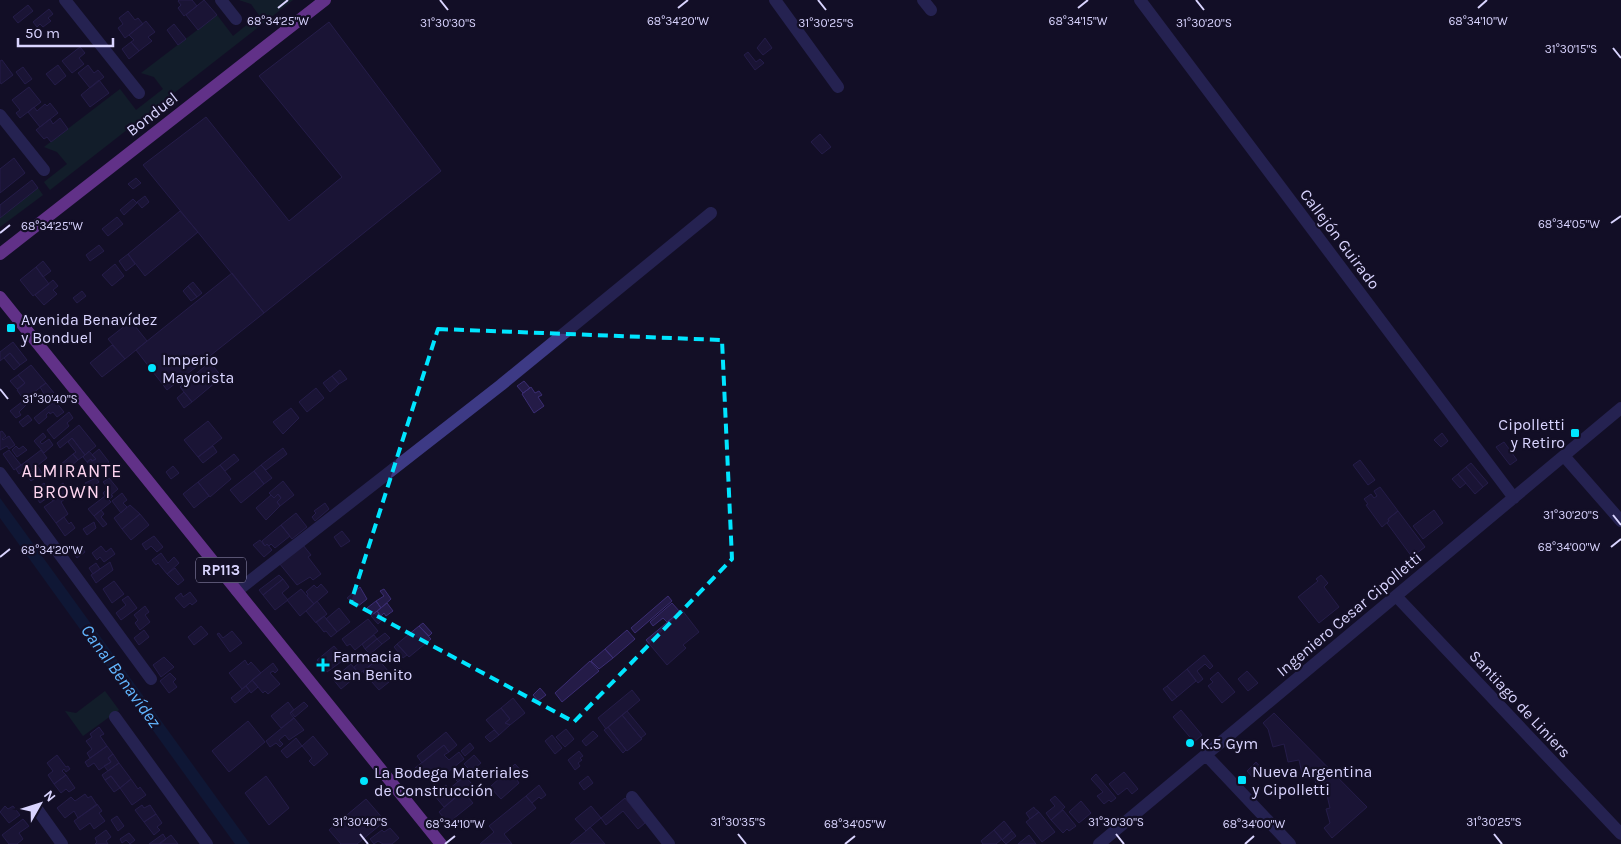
<svg xmlns="http://www.w3.org/2000/svg" width="1621" height="844" viewBox="0 0 1621 844" font-family="Karla,sans-serif">
	<style>
		.green { fill: #12302f }
		.water { fill: #0c2248 }
		.building { fill: #241b47; stroke: #3b2d73 }
		.lines { fill: none; stroke-linecap: round; stroke-linejoin: round }
		.minor { stroke: #3d3a85; stroke-width: 12 }
		.major { stroke: #c25bff; stroke-width: 12 }
		.marked { fill: none; stroke: #00e5ff; stroke-width: 4; stroke-dasharray: 10 6; stroke-linejoin: round }
		.ticks { fill: none; stroke: #d9d4ff; stroke-width: 2 }
		.poi-dot { fill: #00e5ff; stroke: #130f26; stroke-width: 2 }
		.labels { text-anchor: middle; dominant-baseline: central; stroke-width: 4.5; stroke-linejoin: round; paint-order: stroke }
		.shield { fill: #130f26; stroke: #9e99be; stroke-width: 1 }
		.shield-label { font-size: 15px; font-weight: bold; fill: #d9d4ff }
		.street-label { font-size: 16px; fill: #d9d4ff; stroke: #130f26 }
		.poi-label { font-size: 16px; fill: #d9d4ff; stroke: #130f26; text-anchor: start }
		.neighbourhood-label { font-size: 18px; letter-spacing: 1px; fill: #ffd6f0; stroke: #130f26 }
		.water-label { font-size: 18px; font-style: italic; fill: #62b6ff; stroke: #130f26 }
		.ticks-label { font-size: 12px; text-anchor: middle; fill: #d9d4ff; stroke: #130f26; stroke-width: 4.5; stroke-linejoin: round; paint-order: stroke }
	</style>
	<rect width="100%" height="100%" fill="#130f26"/>
	<path class="green" d="M239,0h54l-243,190 -6,-8 23,-18 -10,-12 -13,-5 76,-58 16,21 27,-21 -9,-12 -13,-4 76,-58 16,21 26,-21 -8,-11z
		M38,188l5,7 -43,32v-9z
		M105,691l14,19 -36,26 -18,-25 11,2z"/>
	<path class="water" d="M0,498l250,346h-15l-235,-326z"/>
	<path class="building" d="M179,0h13l5,6 -13,10 -6,-8 3,-3 -3,-4z
		M204,0l13,15 -19,15 -12,-15z
		M28,5l5,6 -15,12 -5,-6z
		M49,9l4,5 -5,4 3,3 -8,6 -3,-3 -3,3 -4,-5z
		M128,11l7,9 3,-2 5,6 -18,14 -7,-10 5,-4 -4,-6z
		M146,21l9,11 -7,5 4,4 -13,10 -8,-9 3,-2 -5,-5z
		M329,22l112,149 -177,142 -121,-148 63,-48 83,104 53,-44 -83,-101z
		M174,24l12,15 -8,6 -11,-15z
		M765,38l7,10 -9,7 -6,-7z
		M131,42l8,9 -10,8 -7,-10z
		M80,47l5,6 -6,5 5,6 -12,9 -10,-12z
		M748,52l8,10 4,-3 4,4 -9,7 -11,-15z
		M2,60l11,15 -12,9 -1,-2v-21z
		M58,65l8,11 -11,9 -9,-11z
		M88,65l6,8 4,-3 6,7 -14,11 -12,-15z
		M23,67l9,12 -7,5 -9,-12z
		M99,80l10,13 -19,14 -9,-12z
		M29,87l12,15 -21,16 -4,-5 4,-3 -8,-10z
		M50,103l8,10 -18,14 -12,-15 6,-5 3,4 8,-7 2,2z
		M60,118l8,11 -17,13 -4,-5 -3,2 -8,-9 14,-11 3,5z
		M820,134l11,13 -9,7 -11,-12z
		M14,158l11,15 -25,20v-24z
		M136,178l5,5 -8,6 -5,-5z
		M32,180l6,8 -38,30v-13z
		M145,196l4,6 -7,6 -5,-6z
		M133,199l4,4 -13,12 -4,-5z
		M180,211l18,21 -53,44 -17,-22z
		M117,217l6,7 -15,12 -6,-7z
		M99,245l5,6 -14,10 -4,-6z
		M128,254l7,10 -9,7 -7,-10z
		M43,261l8,10 -8,6 -7,-10z
		M115,264l9,12 -12,10 -10,-11z
		M36,267l13,17 -16,12 -13,-16z
		M232,273l32,40 -97,77 -31,-40z
		M53,280l5,6 -5,4 4,4 -13,11 -9,-10z
		M193,282l9,11 -5,4 -9,-11z
		M188,286l9,11 -6,4 -8,-10z
		M82,291l4,5 -9,7 -4,-5z
		M131,321l16,20 -22,18 -17,-20z
		M13,342l14,18 -7,5 -10,-12 -10,8v-9z
		M112,345l13,14 -23,18 -12,-14z
		M10,353l10,12 -6,5 -10,-12z
		M210,362l12,15 -30,25 -12,-15z
		M31,365l15,18 -22,17 -7,-10 8,-7 -7,-8z
		M340,370l7,9 -8,5 -7,-8z
		M18,375l7,8 -8,6 -7,-8z
		M332,376l7,8 -9,8 -7,-9z
		M524,381l6,7 -7,5 -6,-7z
		M46,383l8,10 -7,6 -7,-12z
		M531,387l4,6 4,-2 3,4 -4,2 6,9 -10,7 -12,-19z
		M316,388l8,10 -17,14 -8,-10z
		M184,392l8,10 -8,6 -7,-10z
		M23,401l3,4 -7,7 2,3 -5,3 -6,-7z
		M55,401l9,11 -7,5 -4,-5 -3,2 -1,-2 -3,3 1,2 -8,7 -5,-6z
		M291,408l8,10 -16,16 -10,-12z
		M69,412l4,6 -6,5 2,3 -15,13 -7,-9z
		M28,415l4,5 -9,7 -4,-5z
		M208,421l14,17 -24,19 -14,-17z
		M79,425l17,21 -11,9 -13,-17 -12,10 -3,-5z
		M2,431l4,5 -4,3 1,1 6,-4 6,9 -6,4 -2,-3 -7,4v-18z
		M43,433l3,4 -6,5 2,2 7,-5 4,6 -9,8 -10,-12z
		M1442,433l6,8 -7,6 -7,-7z
		M72,438l13,17 -7,5 -5,-6 3,-2 -8,-10z
		M1504,442l13,18 -7,5 -14,-18z
		M16,446l3,3 4,-3 4,4 -10,7 -5,-7z
		M213,446l4,6 -14,11 -5,-6z
		M283,448l4,6 -21,16 -5,-5z
		M99,449l10,13 -13,11 -9,-11 4,-3 1,2 4,-2 -4,-4z
		M9,450l12,15 -7,5 -11,-16z
		M41,450l6,8 -19,15 -3,-4 -6,5 -3,-5z
		M89,451l7,8 -4,2 -1,-2 -4,3 -4,-5z
		M73,454l5,6 -13,11 -5,-6z
		M234,454l5,6 -14,11 -5,-6z
		M1360,460l15,20 -7,5 -15,-20z
		M1471,463l17,20 -5,4 -17,-20z
		M220,465l11,14 -21,18 -12,-15z
		M261,465l11,13 -8,6 -10,-13z
		M173,466l6,7 -8,6 -5,-7z
		M38,467l4,6 -11,8 -4,-5z
		M1466,467l17,20 -8,7 -17,-20z
		M254,471l10,13 -23,19 -11,-13z
		M1458,474l8,9 -6,5 -8,-9z
		M96,478l3,4 -10,7 -4,-6z
		M109,478l9,11 -7,6 2,1 -4,4 2,2 -17,14 -6,-7 17,-13 -2,-3 5,-5 -5,-6z
		M283,481l11,14 -14,11 -3,-4 4,-4 -3,-4 -4,4 -5,-5z
		M198,482l11,14 -15,12 -11,-14z
		M44,483l5,8 -5,4 3,3 -7,5 -8,-12z
		M63,483l5,7 -15,11 -4,-5 6,-4 -1,-2z
		M1380,487l18,24 -10,8 1,2 -7,6 -16,-22 2,-1 -4,-5 7,-5 3,4 3,-2 -3,-5z
		M122,493l5,7 -4,3 4,4 -6,6 -9,-12z
		M63,494l3,4 -5,4 7,12 -12,9 -12,-16z
		M278,494l3,4 -4,4 3,4 -14,14 -10,-12 15,-13 3,3z
		M325,503l4,6 -14,12 -3,-4 4,-4 -2,-2z
		M130,505l10,9 -18,15 -8,-11z
		M101,510l3,4 -3,3 6,7 -4,3 -9,-11z
		M1434,510l9,13 -20,16 -10,-13z
		M1398,511l27,36 -13,10 -25,-34 2,-2 -1,-2z
		M296,513l11,14 -15,12 -11,-14z
		M140,514l9,11 -18,15 -9,-11z
		M64,517l5,7 2,-2 4,6 -10,8 -9,-13z
		M94,522l2,6 -9,7 -4,-6z
		M281,525l9,11 -15,12 -4,-4 -2,2 -2,-2 -2,2 -3,-5z
		M342,531l8,10 -9,6 -7,-10z
		M154,536l9,11 -6,5 -6,-6 -5,4 -4,-6z
		M260,540l5,6 2,-2 5,6 -8,7 -11,-12z
		M80,545l5,7 -8,6 -5,-7z
		M303,545l8,10 -3,2 13,17 -8,6 -3,-3 -13,8 -18,-22z
		M101,546l5,6 5,-4 4,6 -11,8 -4,-5 -3,3 -5,-7z
		M161,553l7,10 6,-6 5,6 -12,11 -9,-11 -2,2 -4,-5z
		M110,562l3,8 -17,13 -5,-8z
		M96,563l4,6 -7,5 -4,-6z
		M175,568l9,12 -6,5 -11,-11z
		M279,575l4,4 -20,16 -4,-5z
		M1321,575l7,8 -4,4 15,20 -20,16 -21,-26 20,-16 -2,-2z
		M283,579l6,8 -7,6 6,7 -13,10 -12,-15z
		M114,581l10,13 -12,9 -9,-14z
		M321,584l7,8 -14,12 -7,-8 1,-2 -2,-2 8,-7 3,3z
		M360,587l7,12 -10,8 -10,-9z
		M301,589l13,15 -14,12 -13,-16z
		M384,589l7,10 -10,9 -5,-7 8,-5 -4,-5z
		M190,592l7,9 -5,4 -2,-2 -6,5 -9,-10 6,-5 2,4z
		M128,596l9,12 -16,12 -5,-7 10,-8 -4,-5z
		M668,596l4,5 -37,32 -4,-5z
		M317,601l10,13 -11,9 -10,-12z
		M376,601l5,7 -9,7 -5,-7z
		M387,603l6,8 -7,5 -2,-3 -3,3 -4,-5z
		M672,603l8,9 -13,10 -4,-4 -10,8 -3,-4z
		M145,606l4,6 -4,3 5,7 -10,8 -5,-7 3,-3 -4,-5z
		M339,608l11,14 -13,10 -11,-13z
		M682,610l17,22 -16,13 3,3 -19,17 -21,-25z
		M377,611l6,8 -5,5 -7,-8z
		M324,616l13,16 -6,5 -5,-6 -2,1 -8,-10z
		M368,619l10,12 -23,19 -5,-6 -3,2 -5,-7z
		M423,623l9,10 -3,3 -10,-10z
		M201,626l7,8 -14,11 -6,-8z
		M419,626l12,13 -22,18 -12,-13z
		M144,630l5,7 -10,8 -5,-7z
		M627,630l8,9 -22,19 -8,-9z
		M232,631l10,12 -12,9 -13,-18 2,-1 4,5z
		M385,633l5,5 -8,6 -5,-5z
		M374,635l3,4 -12,10 -3,-5z
		M377,639l5,5 -12,10 -5,-5z
		M397,644l10,11 -4,3 -9,-11z
		M334,646l11,13 -18,13 -10,-12z
		M605,649l8,9 -14,11 -8,-8z
		M371,653l6,7 -18,14 -5,-7z
		M1204,655l9,11 -3,3 -5,-5 -8,7 6,8 -5,4 -11,-14z
		M164,657l10,10 -13,10 -8,-12z
		M378,659l16,19 -15,12 -16,-18z
		M245,660l3,5 3,-3 10,11 -19,16 -13,-16z
		M590,661l9,10 -37,31 -7,-9z
		M273,663l5,7 -3,3 -2,-2 -3,2 10,11 -12,10 -3,-3 -2,2 -11,-13z
		M351,664l8,10 -18,15 -8,-10z
		M1187,669l9,12 -19,16 -10,-11z
		M1247,671l11,12 -10,8 -10,-12z
		M1218,672l17,20 -13,11 -14,-17 5,-4 -3,-3z
		M170,673l6,6 -3,3 4,5 -8,6 -9,-12z
		M252,680l6,7 -7,6 -5,-7z
		M246,686l4,5 -15,12 -4,-5z
		M1167,686l10,11 -5,4 -9,-12z
		M540,688l6,7 -8,6 -5,-6z
		M632,690l8,10 -34,29 -8,-11z
		M513,698l12,15 -15,12 -5,-2 5,-4 -9,-11z
		M288,702l6,8 -4,3 4,5 -13,10 -10,-12z
		M304,702l4,4 -13,11 -4,-5z
		M501,708l9,11 -5,4 5,2 -11,10 -13,-15z
		M1181,710l21,25 -8,7 -21,-25z
		M627,711l19,23 -5,4 -19,-23z
		M1274,713l93,94 -35,31 -8,-10 6,-5 -4,-14 4,-1 -4,-17 -8,2 -4,-18 -11,3 -4,-18 -11,2 -4,-18 -11,3 -5,-18 -5,-6z
		M622,715l20,24 -15,12 -19,-24z
		M294,718l10,12 -15,10 -4,-5 -6,5 4,4 -3,3 -4,-4 -6,4 -4,-6z
		M248,721l17,21 -36,30 -17,-21z
		M99,727l5,7 -4,2 7,10 -17,12 -3,-5 5,-4 -6,-8 6,-4 -2,-3z
		M608,727l18,23 -3,3 -19,-23z
		M566,729l8,10 -9,8 -9,-10z
		M494,730l5,5 -9,7 -5,-5z
		M593,731l5,5 -12,10 -4,-5z
		M446,732l11,13 -8,7 -5,-7 -22,18 -5,-7z
		M552,735l10,13 -7,6 -10,-13z
		M313,736l15,18 -14,12 -5,-5 3,-3 -10,-12z
		M296,738l6,8 -15,12 -6,-7z
		M470,743l4,5 -9,8 -4,-5z
		M444,745l5,7 -5,3 5,5 10,-8 5,7 -27,22 -6,-8 -7,6 -3,-2 -6,-9z
		M107,746l6,8 -5,4 3,4 -12,8 -5,-7 -6,4 -3,-5z
		M579,751l4,5 -3,2 2,2 -4,3 2,3 -5,4 -7,-10z
		M113,754l6,9 -11,8 -4,-5 7,-4 -3,-4z
		M57,755l9,12 2,-1 2,3 -4,3 -2,-3 -2,2 4,4 -12,9 -6,-9 5,-4 -6,-8z
		M474,755l7,8 -10,8 -7,-7z
		M1256,762l7,8 -9,9 -7,-8z
		M119,763l12,16 -11,9 -9,-12 -6,4 -3,-5z
		M515,764l9,10 -7,6 2,3 -18,16 -11,-12z
		M461,771l4,5 -7,6 -5,-5z
		M1124,772l14,17 -6,5 -5,-6 -9,7 -9,-11z
		M1096,774l20,24 -5,4 -2,-2 -5,4 -7,-8 6,-4 -12,-13z
		M66,775l9,13 -6,4 -3,-3 -5,4 -7,-9z
		M111,776l9,12 -6,4 -9,-12z
		M266,776l23,32 -20,17 -24,-32z
		M465,776l12,14 -9,7 -5,-6 -19,16 -10,-12 12,-10 3,4z
		M588,776l5,7 -9,7 -5,-7z
		M131,779l7,10 2,-2 6,8 -14,10 -12,-17z
		M539,785l7,10 -5,4 -2,-2 -7,6 -6,-7z
		M463,791l10,12 -25,20 -9,-11z
		M85,794l3,4 3,-2 6,9 -19,13 -4,-7 -9,7 -8,-10 14,-11 4,4z
		M526,796l10,12 -32,26 8,10h-32l14,-12 -5,-6z
		M1055,796l10,11 -14,13 -5,-7 9,-7 -5,-6z
		M625,798l20,25 -7,6 -15,-18 -17,14 -5,-7z
		M366,799l19,22 -28,23h-16l-12,-14z
		M1081,801l10,12 -12,10 -10,-11z
		M97,804l5,7 -3,2 6,8 -11,8 -4,-6 -10,7 -6,-9z
		M142,805l2,3 6,-3 6,9 -12,8 -9,-12z
		M5,806l3,3 5,-3 7,9 -11,8 -9,-11z
		M591,806l10,12 -15,13 -11,-12z
		M1034,808l5,4 -9,7 -4,-6 8,-6z
		M1063,810l13,16 -7,5 -2,-2 -4,4 -12,-13z
		M1039,812l16,20 -13,10 -16,-20z
		M156,814l6,9 -5,4 3,3 -6,5 -10,-13z
		M117,816l7,10 -6,5 -7,-11z
		M23,819l6,7 -10,7 4,6 -6,5h-8l-7,-9z
		M1004,821l8,10 -10,9 -8,-10z
		M590,827l15,17h-35l16,-13z
		M390,828l9,10 -7,6h-9l-5,-3 -4,3 -4,-5 12,-9 2,2z
		M106,830l5,7 -5,4 2,3h-13l2,-2 -2,-4z
		M994,830l8,9 -6,5h-13l-2,-3z
		M1012,831l4,5 -10,8 -4,-4z
		M129,833l6,7 -5,4 -4,-4 -4,3 -2,-4z
		M163,834l3,5 -6,5h-11z
		M171,835l7,9h-18v-1z
		M1029,835l7,9h-18z"/>
	<g class="lines">
		<path class="minor" d="M65,0l74,93
			M221,0l15,19
			M775,0l63,87
			M923,0l8,10
			M1140,0l374,498
			M0,115l44,55
			M1564,456l57,65
			M0,473l151,206
			M237,591l264,-206 210,-172
			M1396,596l225,238
			M115,717l92,127
			M1206,755l84,89
			M632,797l37,47
			M37,809l25,35
			M1099,844l522,-436"/>
		<path class="major" d="M0,254l325,-254
			M0,297l441,547"/>
	</g>
	<path d="M0 0H1621V844H0ZM438,329l284,11 10,219 -158,163 -223,-120z" fill="#130f26" fill-opacity=".55" fill-rule="evenodd"/>
	<path class="marked" d="M438,329l284,11 10,219 -158,163 -223,-120z"/>
	<path class="ticks" d="M440,0l8,10M818,0l8,10M1196,0l8,10M278,8l10,-8M678,8l10,-8M1078,8l10,-8M1478,8l9,-8M1613,48l8,10M1611,223l10,-7M0,233l10,-8M0,389l8,10M1613,515l8,10M1611,547l10,-8M0,557l10,-8M360,834l8,10M738,834l8,10M1116,834l8,10M1494,834l8,10M445,844l10,-8M845,844l10,-8M1245,844l9,-8"/>
	<g class="poi-dot">
		<rect x="6" y="323" width="10" height="10" rx="2.5"/>
		<circle cx="152" cy="368" r="5"/>
		<rect x="1570" y="428" width="10" height="10" rx="2.5"/>
		<path d="M320.5 657.5h5v5h5v5h-5v5h-5v-5h-5v-5h5z"/>
		<circle cx="1190" cy="743" r="5"/>
		<rect x="1237" y="775" width="10" height="10" rx="2.5"/>
		<circle cx="364" cy="781" r="5"/>
	</g>
	<g class="labels">
		<rect class="shield" x="196" y="557.5" width="50" height="25" rx="4"/>
		<g class="shield-label">
			<text x="221" y="570">RP113</text>
		</g>
		<g class="street-label">
			<text transform="translate(152 114) rotate(-38)">Bonduel</text>
			<text transform="translate(1340 239) rotate(53)">Callejón Guirado</text>
			<text transform="translate(1349 614) rotate(-40)">Ingeniero Cesar Cipolletti</text>
			<text transform="translate(1520 704) rotate(47)">Santiago de Liniers</text>
		</g>
		<g class="poi-label">
			<text x="21" y="319">Avenida Benavídez<tspan x="21" dy="18">y Bonduel</tspan></text>
			<text x="162" y="359">Imperio<tspan x="162" dy="18">Mayorista</tspan></text>
			<text x="1565" y="424" text-anchor="end">Cipolletti<tspan x="1565" dy="18">y Retiro</tspan></text>
			<text x="333" y="656">Farmacia<tspan x="333" dy="18">San Benito</tspan></text>
			<text x="1200" y="743">K.5 Gym</text>
			<text x="1252" y="771">Nueva Argentina<tspan x="1252" dy="18">y Cipolletti</tspan></text>
			<text x="374" y="772">La Bodega Materiales<tspan x="374" dy="18">de Construcción</tspan></text>
		</g>
		<g class="neighbourhood-label">
			<text x="72" y="471">ALMIRANTE<tspan x="72" dy="21">BROWN I</tspan></text>
		</g>
		<g class="water-label">
			<text transform="translate(121 676) rotate(54)">Canal Benavídez</text>
		</g>
	</g>
	<g class="ticks-label">
		<text x="278" y="25">68°34'25"W</text>
		<text x="678" y="25">68°34'20"W</text>
		<text x="1078" y="25">68°34'15"W</text>
		<text x="1478" y="25">68°34'10"W</text>
		<text x="448" y="27">31°30'30"S</text>
		<text x="826" y="27">31°30'25"S</text>
		<text x="1204" y="27">31°30'20"S</text>
		<text x="1571" y="53">31°30'15"S</text>
		<text x="1569" y="228">68°34'05"W</text>
		<text x="52" y="230">68°34'25"W</text>
		<text x="50" y="403">31°30'40"S</text>
		<text x="1571" y="519">31°30'20"S</text>
		<text x="1569" y="551">68°34'00"W</text>
		<text x="52" y="554">68°34'20"W</text>
		<text x="360" y="826">31°30'40"S</text>
		<text x="738" y="826">31°30'35"S</text>
		<text x="1116" y="826">31°30'30"S</text>
		<text x="1494" y="826">31°30'25"S</text>
		<text x="455" y="828">68°34'10"W</text>
		<text x="855" y="828">68°34'05"W</text>
		<text x="1254" y="828">68°34'00"W</text>
	</g>
	<g transform="translate(40 804) rotate(51)" stroke="#130f26" stroke-width="4" paint-order="stroke">
	<path d="M0-4L9 19L0 12L-9 19Z" fill="#d9d4ff"/>
	<text y="-8" font-size="14" font-weight="bold" text-anchor="middle" fill="#d9d4ff">N</text>
	</g>
	<path d="M18 38v8h95v-8" fill="none" stroke="#d9d4ff" stroke-width="2.5"/>
	<text x="25" y="38" font-size="15" fill="#d9d4ff" stroke="#130f26" stroke-width="4" paint-order="stroke">50 m</text>
</svg>
